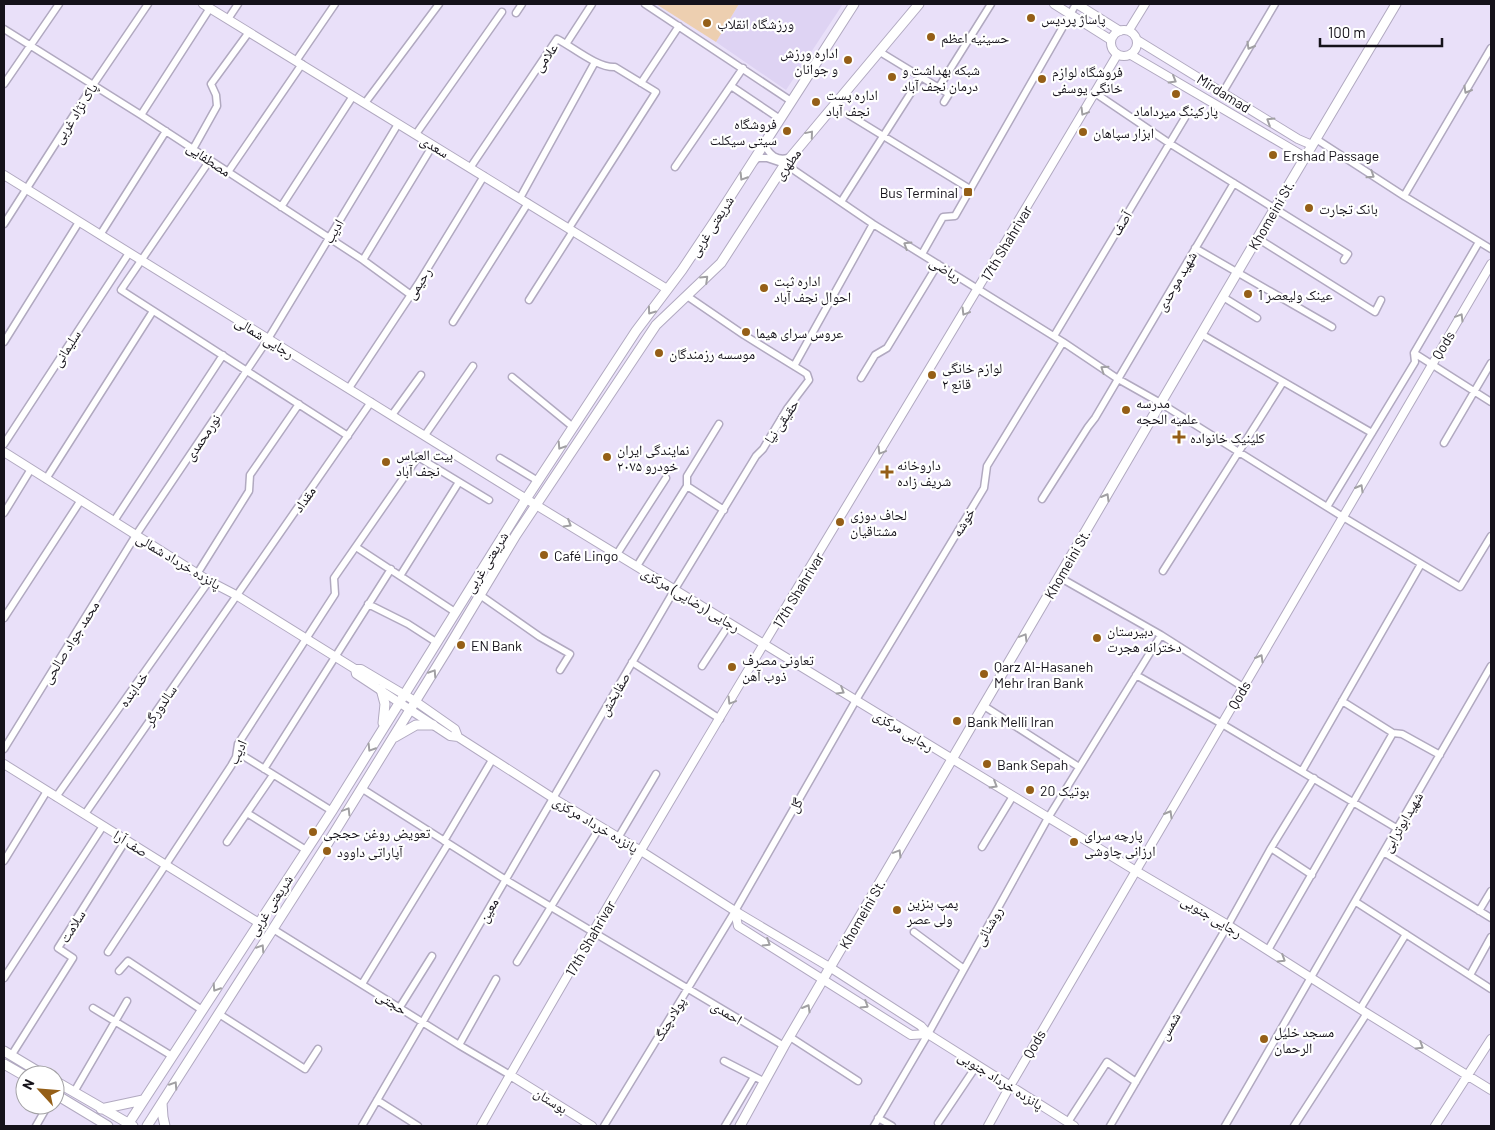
<svg xmlns="http://www.w3.org/2000/svg" width="1495" height="1130" viewBox="0 0 1495 1130" font-family="Barlow,'Noto Naskh Arabic',sans-serif">
	<style>
		.built { fill: #ded3f3 }
		.green { fill: #edcfb0 }
		.lines { fill: none; stroke-linecap: round; stroke-linejoin: round }
		.minor-casing { stroke: #b1a9c0; stroke-width: 9 }
		.tertiary-casing { stroke: #b1a9c0; stroke-width: 10 }
		.secondary-casing { stroke: #b1a9c0; stroke-width: 11 }
		.minor { stroke: #fff; stroke-width: 6 }
		.tertiary { stroke: #fff; stroke-width: 8 }
		.secondary { stroke: #fff; stroke-width: 9 }
		.oneway { stroke: #a1a0a3 }
		.poi-dot { fill: #955f17; stroke: #fff; stroke-width: 2 }
		.labels { text-anchor: middle; dominant-baseline: central; stroke-width: 4.5; stroke-linejoin: round; paint-order: stroke }
		.poi-label { font-size: 14px; fill: #15121a; stroke: #fff; text-anchor: start }
		.street-label { font-size: 14px; fill: #15121a; stroke: #fff }
	</style>
	<rect width="100%" height="100%" fill="#e9e0f9"/>
	<path class="built" d="M739,4h104l-57,86 -70,-48z"/>
	<path class="green" d="M656,4h83l-23,38z"/>
	<g class="lines">
		<defs>
			<path id="minor" d="M645,4l146,97
				M516,13l6,-9
				M228,19l10,-15
				M4,29l137,86 222,145 48,35
				M566,44l26,-40
				M880,52l69,42 -5,8
				M296,61l39,-57
				M641,83l38,-57
				M4,84l55,-80
				M731,86l49,33
				M939,87l52,-83
				M1223,92l52,-88
				M1095,93l74,50 179,111 -4,6
				M365,103l74,-99
				M141,115l69,-107
				M849,115l121,74
				M416,134l86,-122
				M1316,139l88,57 87,53
				M765,142c2,13 13,20 26,15
				M193,149l24,-43 -1,-11 -5,-11 38,-52
				M210,160l-89,130 227,146
				M753,162l5,-4h9l18,6 88,60 190,118 55,37 39,22 186,116 117,70 31,-51
				M675,167l68,-99
				M470,168l87,-129c16,8 40,29 58,28l41,25 -87,136
				M228,172l74,-108
				M1404,196l87,-148
				M520,198l75,-136
				M841,202l80,-125
				M281,207l72,-111
				M4,224l89,-139 55,-81
				M100,235l66,-104
				M1257,238l118,74 6,-12
				M1195,248l137,79
				M922,254l21,-37 12,-1 121,-212
				M363,260l70,-115
				M1223,297l34,21
				M529,300l44,-69
				M453,322l75,-119
				M1201,334l171,99
				M1054,336l135,-225
				M4,342l75,-120
				M1414,353l77,49
				M794,366l79,-142
				M512,377l61,50
				M861,378l14,-23 12,-7 51,-84
				M349,388l69,-104 66,-108
				M392,415l29,-40
				M425,435l48,-69
				M1444,443l47,-80
				M4,444l125,-191
				M500,458l38,23
				M46,479l107,-168
				M687,486l37,24
				M1042,499l46,-72 7,-9 139,-235
				M1327,507l88,-145 -1,-9 65,-111
				M4,513l27,-44
				M114,521l109,-166
				M356,547l99,65
				M617,554l49,-76
				M637,566l50,-80v-10l32,-52
				M1163,571l120,-189
				M197,574l52,-83 1,-16 49,-71
				M400,576l59,-94
				M1059,577l102,58 82,52
				M480,595l60,42 30,17 -10,16
				M368,604l40,20 28,18
				M4,618l77,-118
				M632,662l88,57
				M702,666l28,-43
				M1136,675l86,49 176,105
				M1342,701l51,32 9,1 38,21
				M984,706l95,61
				M4,749l132,-214 132,-196 130,-215
				M237,752l95,59
				M264,769l127,-200
				M1302,771l119,-207
				M361,788l145,92 278,166
				M56,797l153,-216
				M247,813l59,37
				M85,814l286,-412
				M618,838l38,-64
				M444,841l48,-81
				M227,842l46,-67
				M982,847l31,-51
				M1271,848l41,27
				M1385,853l106,65
				M4,861l43,-70
				M1356,902l135,87
				M1479,911l12,-20
				M273,929l186,116 51,30
				M914,932l50,37
				M1268,950l125,-217
				M108,952l123,-186 5,-9 2,-13 97,-150 -1,-16 84,-121 71,43
				M517,962l83,-135
				M119,971l9,-10 74,49
				M1470,975l21,-38
				M4,978l99,-152
				M362,984l86,-140
				M400,1007l32,-51
				M93,1008l79,48
				M1360,1009l46,-75
				M219,1014l86,55 13,-20
				M790,1037l68,44
				M459,1045l37,-66
				M11,1056l62,-98 -15,-10 68,-108
				M724,1061l41,21
				M74,1092l53,-91
				M377,1100l41,26
				M878,1118l14,8
				M1068,1122l39,-60 29,20
				M938,1123l39,-58
				M36,1126l12,-21
				M362,1126l313,-537 81,-133 7,-7 24,-40 22,-29 -2,-6 -63,-39 -57,-39
				M604,1126l131,-215 121,-211 128,-212 3,-22 76,-124
				M725,1126l29,-49
				M874,1126l54,-92 120,-216 113,-183
				M1110,1126l118,-201 43,-77 43,-70
				M1225,1126l266,-460
				M1294,1126l73,-113"/>
			<path id="tertiary" d="M203,4l464,285
				M1054,4l57,36
				M1077,4l43,27
				M1111 43a13 13 0 1 1 26 0a13 13 0 1 1-26 0Z
				M1129,30l16,-26
				M1137,40l161,99 14,6
				M1131,55l174,102
				M4,175l532,330 600,366 92,54 132,84 131,81
				M4,452l205,129 27,14 119,74h6l54,32 40,28 3,8
				M355,669l1,5 94,62 8,1 95,61 88,53 94,60 96,57 90,58 7,8 146,92
				M4,764l255,159
				M735,911l3,15 173,109 17,-1
				M510,1075l82,51
				M481,1126c205,-361 425,-714 636,-1071
				M988,1126l22,-40 481,-822
				M1435,1126l56,-87"/>
			<path id="secondary" d="M381,689l4,15 -2,19
				M395,737l21,-12h17
				M4,1051l40,24
				M4,1064l21,12
				M55,1081l78,45
				M55,1094l53,32
				M162,1103l1,14 2,9
				M101,1109l42,-9
				M127,1126l205,-315 194,-312 110,-168 46,-61 32,-48 140,-218
				M147,1126l179,-280 121,-196 69,-115 140,-210 65,-62 64,-99 134,-160
				M740,1126l44,-80 491,-838 121,-204"/>
		</defs>
		<use href="#minor" class="minor-casing"/>
		<use href="#tertiary" class="tertiary-casing"/>
		<use href="#secondary" class="secondary-casing"/>
		<use href="#minor" class="minor"/>
		<use href="#tertiary" class="tertiary"/>
		<use href="#secondary" class="secondary"/>
	</g>
	<defs><path id="oneway-chevron" d="M-2-3.5L2.5 0L-2 3.5" fill="none" stroke-width="1.6" stroke-linecap="round" stroke-linejoin="round" transform="scale(1.25)"/></defs>
	<g class="oneway">
		<use href="#oneway-chevron" transform="translate(1250 46) rotate(120)"/>
		<use href="#oneway-chevron" transform="translate(1173 80) rotate(30)"/>
		<use href="#oneway-chevron" transform="translate(1467 90) rotate(120)"/>
		<use href="#oneway-chevron" transform="translate(1084 112) rotate(121)"/>
		<use href="#oneway-chevron" transform="translate(1270 121) rotate(-148)"/>
		<use href="#oneway-chevron" transform="translate(810 134) rotate(-50)"/>
		<use href="#oneway-chevron" transform="translate(1371 175) rotate(33)"/>
		<use href="#oneway-chevron" transform="translate(743 177) rotate(122)"/>
		<use href="#oneway-chevron" transform="translate(907 245) rotate(-148)"/>
		<use href="#oneway-chevron" transform="translate(705 279) rotate(-44)"/>
		<use href="#oneway-chevron" transform="translate(651 311) rotate(126)"/>
		<use href="#oneway-chevron" transform="translate(965 312) rotate(121)"/>
		<use href="#oneway-chevron" transform="translate(1460 317) rotate(-59)"/>
		<use href="#oneway-chevron" transform="translate(1104 369) rotate(-146)"/>
		<use href="#oneway-chevron" transform="translate(561 446) rotate(123)"/>
		<use href="#oneway-chevron" transform="translate(881 451) rotate(121)"/>
		<use href="#oneway-chevron" transform="translate(1360 488) rotate(-60)"/>
		<use href="#oneway-chevron" transform="translate(1106 497) rotate(-60)"/>
		<use href="#oneway-chevron" transform="translate(568 524) rotate(31)"/>
		<use href="#oneway-chevron" transform="translate(1024 637) rotate(-59)"/>
		<use href="#oneway-chevron" transform="translate(1260 658) rotate(-60)"/>
		<use href="#oneway-chevron" transform="translate(433 673) rotate(-57)"/>
		<use href="#oneway-chevron" transform="translate(841 691) rotate(31)"/>
		<use href="#oneway-chevron" transform="translate(731 701) rotate(121)"/>
		<use href="#oneway-chevron" transform="translate(371 748) rotate(122)"/>
		<use href="#oneway-chevron" transform="translate(994 785) rotate(31)"/>
		<use href="#oneway-chevron" transform="translate(347 811) rotate(-59)"/>
		<use href="#oneway-chevron" transform="translate(1169 814) rotate(-60)"/>
		<use href="#oneway-chevron" transform="translate(898 853) rotate(-59)"/>
		<use href="#oneway-chevron" transform="translate(767 943) rotate(32)"/>
		<use href="#oneway-chevron" transform="translate(261 948) rotate(-57)"/>
		<use href="#oneway-chevron" transform="translate(1282 959) rotate(32)"/>
		<use href="#oneway-chevron" transform="translate(216 988) rotate(123)"/>
		<use href="#oneway-chevron" transform="translate(865 1005) rotate(32)"/>
		<use href="#oneway-chevron" transform="translate(807 1008) rotate(-60)"/>
		<use href="#oneway-chevron" transform="translate(1420 1046) rotate(32)"/>
		<use href="#oneway-chevron" transform="translate(174 1085) rotate(-57)"/>
	</g>
	<g class="poi-dot">
		<circle cx="1031" cy="18" r="5"/>
		<circle cx="707" cy="23" r="5"/>
		<circle cx="931" cy="37" r="5"/>
		<circle cx="848" cy="60" r="5"/>
		<circle cx="892" cy="77" r="5"/>
		<circle cx="1042" cy="79" r="5"/>
		<circle cx="1176" cy="94" r="5"/>
		<circle cx="816" cy="102" r="5"/>
		<circle cx="787" cy="131" r="5"/>
		<circle cx="1083" cy="132" r="5"/>
		<circle cx="1273" cy="155" r="5"/>
		<rect x="963" y="187" width="10" height="10" rx="2.5"/>
		<circle cx="1309" cy="208" r="5"/>
		<circle cx="764" cy="288" r="5"/>
		<circle cx="1248" cy="294" r="5"/>
		<circle cx="746" cy="332" r="5"/>
		<circle cx="659" cy="353" r="5"/>
		<circle cx="932" cy="375" r="5"/>
		<circle cx="1126" cy="410" r="5"/>
		<path d="M1176.5 429.5h5v5h5v5h-5v5h-5v-5h-5v-5h5z"/>
		<circle cx="607" cy="457" r="5"/>
		<circle cx="386" cy="462" r="5"/>
		<path d="M884.5 464.5h5v5h5v5h-5v5h-5v-5h-5v-5h5z"/>
		<circle cx="840" cy="522" r="5"/>
		<circle cx="544" cy="555" r="5"/>
		<circle cx="1097" cy="638" r="5"/>
		<circle cx="461" cy="645" r="5"/>
		<circle cx="732" cy="667" r="5"/>
		<circle cx="984" cy="674" r="5"/>
		<circle cx="957" cy="721" r="5"/>
		<circle cx="987" cy="764" r="5"/>
		<circle cx="1030" cy="790" r="5"/>
		<circle cx="313" cy="832" r="5"/>
		<circle cx="1074" cy="842" r="5"/>
		<circle cx="327" cy="851" r="5"/>
		<circle cx="897" cy="910" r="5"/>
		<circle cx="1264" cy="1039" r="5"/>
	</g>
	<g class="labels">
		<g class="poi-label">
			<text x="1041" y="18">پاساژ پردیس</text>
			<text x="717" y="23">ورزشگاه انقلاب</text>
			<text x="941" y="37">حسینیه اعظم</text>
			<text x="838" y="52" text-anchor="end">اداره ورزش<tspan x="838" dy="16">و جوانان</tspan></text>
			<text x="902" y="69">شبکه بهداشت و<tspan x="902" dy="16">درمان نجف آباد</tspan></text>
			<text x="1052" y="71">فروشگاه لوازم<tspan x="1052" dy="16">خانگی یوسفی</tspan></text>
			<text x="826" y="94">اداره پست<tspan x="826" dy="16">نجف آباد</tspan></text>
			<text x="1176" y="110" text-anchor="middle">پارکینگ میرداماد</text>
			<text x="777" y="123" text-anchor="end">فروشگاه<tspan x="777" dy="16">سيتی سیکلت</tspan></text>
			<text x="1093" y="132">ابزار سپاهان</text>
			<text x="1283" y="155">Ershad Passage</text>
			<text x="958" y="192" text-anchor="end">Bus Terminal</text>
			<text x="1319" y="208">بانک تجارت</text>
			<text x="774" y="280">اداره ثبت<tspan x="774" dy="16">احوال نجف آباد</tspan></text>
			<text x="1258" y="294">عینک ولیعصر 1</text>
			<text x="756" y="332">عروس سرای هیما</text>
			<text x="669" y="353">موسسه رزمندگان</text>
			<text x="942" y="367">لوازم خانگی<tspan x="942" dy="16">قانع ۲</tspan></text>
			<text x="1136" y="402">مدرسه<tspan x="1136" dy="16">علمیه الحجه</tspan></text>
			<text x="1190" y="437">کلینیک خانواده</text>
			<text x="617" y="449">نمایندگی ایران<tspan x="617" dy="16">خودرو ۲۰۷۵</tspan></text>
			<text x="396" y="454">بیت العباس<tspan x="396" dy="16">نجف آباد</tspan></text>
			<text x="897" y="464">داروخانه<tspan x="897" dy="16">شریف زاده</tspan></text>
			<text x="850" y="514">لحاف دوزی<tspan x="850" dy="16">مشتاقیان</tspan></text>
			<text x="554" y="555">Café Lingo</text>
			<text x="1107" y="630">دبیرستان<tspan x="1107" dy="16">دخترانه هجرت</tspan></text>
			<text x="471" y="645">EN Bank</text>
			<text x="742" y="659">تعاونی مصرف<tspan x="742" dy="16">ذوب آهن</tspan></text>
			<text x="994" y="666">Qarz Al-Hasaneh<tspan x="994" dy="16">Mehr Iran Bank</tspan></text>
			<text x="967" y="721">Bank Melli Iran</text>
			<text x="997" y="764">Bank Sepah</text>
			<text x="1040" y="790">بوتیک 20</text>
			<text x="323" y="832">تعویض روغن حججی</text>
			<text x="1084" y="834">پارچه سرای<tspan x="1084" dy="16">ارزانی چاوشی</tspan></text>
			<text x="337" y="851">آپاراتی داوود</text>
			<text x="907" y="902">پمپ بنزین<tspan x="907" dy="16">ولی عصر</tspan></text>
			<text x="1274" y="1031">مسجد خلیل<tspan x="1274" dy="16">الرحمان</tspan></text>
		</g>
		<g class="street-label">
			<text transform="translate(545 57) rotate(-54)">علامی</text>
			<text transform="translate(1224 93) rotate(32)">Mirdamad</text>
			<text transform="translate(75 113) rotate(-57)">پاک نژاد غربی</text>
			<text transform="translate(435 146) rotate(32)">سعدی</text>
			<text transform="translate(209 159) rotate(34)">مصطفایی</text>
			<text transform="translate(787 164) rotate(-53)">مطهری</text>
			<text transform="translate(1271 215) rotate(-60)">Khomeini St.</text>
			<text transform="translate(1121 223) rotate(-59)">آصف</text>
			<text transform="translate(711 226) rotate(-57)">شریعتی غربی</text>
			<text transform="translate(333 231) rotate(-59)">ادیب</text>
			<text transform="translate(1006 243) rotate(-59)">17th Shahrivar</text>
			<text transform="translate(946 269) rotate(32)">ریاضی</text>
			<text transform="translate(1176 281) rotate(-60)">شهید موحدی</text>
			<text transform="translate(418 283) rotate(-57)">رحیمی</text>
			<text transform="translate(265 337) rotate(32)">رجایی شمالی</text>
			<text transform="translate(1443 345) rotate(-59)">Qods</text>
			<text transform="translate(66 348) rotate(-57)">سلیمانی</text>
			<text transform="translate(781 421) rotate(-56)">حقیقی نیا</text>
			<text transform="translate(202 437) rotate(-56)">نورمحمدی</text>
			<text transform="translate(304 499) rotate(-55)">مقداد</text>
			<text transform="translate(963 522) rotate(-59)">خوشه</text>
			<text transform="translate(179 561) rotate(31)">پانزده خرداد شمالی</text>
			<text transform="translate(486 562) rotate(-58)">شریعتی غربی</text>
			<text transform="translate(1067 564) rotate(-60)">Khomeini St.</text>
			<text transform="translate(798 590) rotate(-59)">17th Shahrivar</text>
			<text transform="translate(691 599) rotate(31)">رجایی (رضایی) مرکزی</text>
			<text transform="translate(70 642) rotate(-58)">محمد جواد صالحی</text>
			<text transform="translate(133 689) rotate(-55)">خدابنده</text>
			<text transform="translate(614 694) rotate(-60)">صفابخش</text>
			<text transform="translate(1239 695) rotate(-60)">Qods</text>
			<text transform="translate(160 705) rotate(-55)">سالدورگر</text>
			<text transform="translate(904 730) rotate(31)">رجایی مرکزی</text>
			<text transform="translate(237 752) rotate(-66)">ادیب</text>
			<text transform="translate(795 805) rotate(-60)">گل</text>
			<text transform="translate(1402 822) rotate(-60)">شهیدابوترابی</text>
			<text transform="translate(596 824) rotate(31)">پانزده خرداد مرکزی</text>
			<text transform="translate(131 843) rotate(32)">صف آرا</text>
			<text transform="translate(270 905) rotate(-57)">شریعتی غربی</text>
			<text transform="translate(488 910) rotate(-60)">معین</text>
			<text transform="translate(862 914) rotate(-60)">Khomeini St.</text>
			<text transform="translate(1212 916) rotate(31)">رجایی جنوبی</text>
			<text transform="translate(72 926) rotate(-58)">سلامت</text>
			<text transform="translate(988 926) rotate(-61)">روشنائی</text>
			<text transform="translate(590 938) rotate(-60)">17th Shahrivar</text>
			<text transform="translate(392 1002) rotate(32)">حجتی</text>
			<text transform="translate(727 1012) rotate(31)">احمدی</text>
			<text transform="translate(669 1019) rotate(-59)">پولادچنگ</text>
			<text transform="translate(1169 1026) rotate(-60)">شمس</text>
			<text transform="translate(1034 1044) rotate(-60)">Qods</text>
			<text transform="translate(1001 1080) rotate(32)">پانزده خرداد جنوبی</text>
			<text transform="translate(551 1100) rotate(32)">بوستان</text>
		</g>
	</g>
	<rect width="1495" height="1130" fill="none" stroke="#15121a" stroke-width="10"/>
	<g transform="translate(40 1090) rotate(296)"><circle r="24" fill="#ffffff" stroke="#a1a0a3"/>
	<path d="M0-4L9 19L0 12L-9 19Z" fill="#955f17"/>
	<text y="-8" font-size="14" font-weight="bold" text-anchor="middle" fill="#15121a">N</text>
	</g>
	<path d="M1320 38v8h122v-8" fill="none" stroke="#15121a" stroke-width="2.5"/>
	<text x="1328" y="38" font-size="15" fill="#15121a" stroke="#ffffff" stroke-width="4" paint-order="stroke">100 m</text>
</svg>
